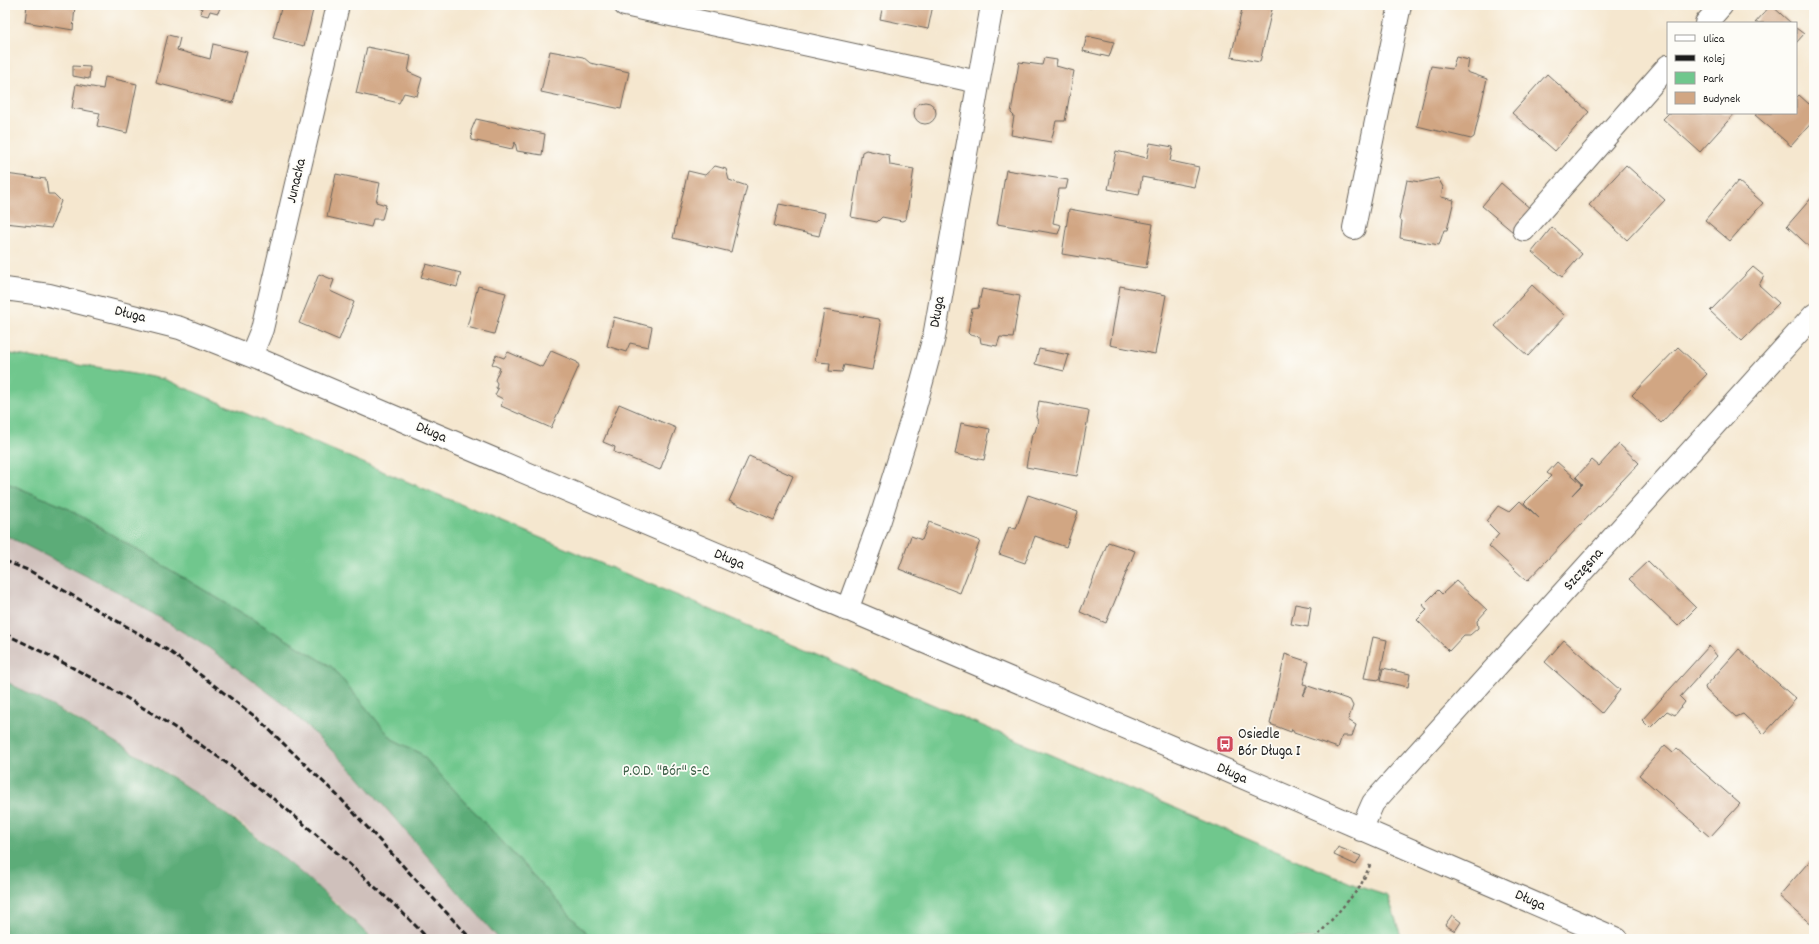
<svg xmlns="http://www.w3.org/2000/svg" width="1819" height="944" viewBox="0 0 1819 944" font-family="Dekko,sans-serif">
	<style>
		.industrial { fill: #cfc0bb }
		.green { fill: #70c78d; stroke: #467254 }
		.forest { fill: #5cac78; stroke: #3c644a }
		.building { fill: #d1a683 }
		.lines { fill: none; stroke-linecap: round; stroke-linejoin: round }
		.minor-casing { stroke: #68635b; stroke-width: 24 }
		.path { stroke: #68635b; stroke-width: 2.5; stroke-dasharray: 3 3; stroke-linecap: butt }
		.minor { stroke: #fff; stroke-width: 22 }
		.rail { stroke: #1c1c1c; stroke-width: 3; stroke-dasharray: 6 3; stroke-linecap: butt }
		.labels { text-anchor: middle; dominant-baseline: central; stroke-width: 3.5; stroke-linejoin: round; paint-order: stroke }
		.street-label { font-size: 15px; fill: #1c1c1c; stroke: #fdfcf7 }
		.poi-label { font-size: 15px; fill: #1c1c1c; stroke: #fdfcf7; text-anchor: start }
		.park-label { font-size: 15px; fill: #3e6049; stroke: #fdfcf7 }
	</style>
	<rect width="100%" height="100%" fill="#fdfcf7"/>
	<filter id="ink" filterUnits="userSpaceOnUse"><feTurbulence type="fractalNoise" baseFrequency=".025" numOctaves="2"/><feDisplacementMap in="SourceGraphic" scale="8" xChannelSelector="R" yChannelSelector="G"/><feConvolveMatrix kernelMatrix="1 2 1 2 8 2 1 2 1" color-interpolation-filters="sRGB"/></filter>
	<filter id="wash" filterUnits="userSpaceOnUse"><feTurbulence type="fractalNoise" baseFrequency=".012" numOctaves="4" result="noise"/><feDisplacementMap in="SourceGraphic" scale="16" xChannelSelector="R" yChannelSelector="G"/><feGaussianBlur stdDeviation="0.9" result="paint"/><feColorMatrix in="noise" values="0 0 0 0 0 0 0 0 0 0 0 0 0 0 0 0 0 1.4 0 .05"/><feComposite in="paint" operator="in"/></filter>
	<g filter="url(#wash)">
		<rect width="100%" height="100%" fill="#f5e7cf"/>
		<path class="industrial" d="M5,535l111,56 93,57 76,57 72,70 142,164h-127l-34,-35 -92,-77 -85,-58 -87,-52 -69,-36z"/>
		<path class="green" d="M5,353l159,26 531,224 665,284 28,9 14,43h-810l-172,-186 -28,-14 -60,-72 -263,-158 -64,-27z"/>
		<path class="forest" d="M5,482l64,27 263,158 60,72 28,14 172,186h-93l-142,-164 -72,-70 -76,-57 -93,-57 -111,-56z
			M5,681c133,69 262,150 367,258h-367z"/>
		<g id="blocks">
			<path class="building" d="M27,5h48l-2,25 -48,-8z
				M194,5h27l-3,8 -8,-2 -2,5 -8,-2 2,-6z
				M282,5h13l18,5 -9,36 -31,-8z
				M883,5h50l-5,24 -48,-10z
				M1081,5h11l-1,3z
				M1111,5h12v3z
				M1243,5h30l-13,57 -29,-5z
				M1771,5l20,18h-36z
				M1796,28l8,6 -8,9z
				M168,35l12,3 -3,12 33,9 3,-15 34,8 -14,51 -77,-20z
				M1087,36l27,6 -5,15 -26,-6z
				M367,47l44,9 -3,16 14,6 -5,18 -13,-3 -5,10 -43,-10z
				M550,51l33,6 7,6 39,9 -8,37 -80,-17z
				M1456,57l13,3 -2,12 20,7 -13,58 -3,2 -54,-13 14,-60 21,3z
				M1044,58l13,2 -1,6 18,5 -9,50h-9l-5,21 -40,-7 3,-19 -3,-3 8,-51 23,3z
				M73,66l17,1 -1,12 -16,-3z
				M1547,74l42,38 -34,39 -43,-38z
				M105,77l32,7 -10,49 -30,-7 3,-13 -28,-5 4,-24 27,5z
				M1799,95l10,9 5,-3v19l-23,26 -36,-31 3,-2h38v-15z
				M914 113a11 11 0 1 1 22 0a11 11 0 1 1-22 0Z
				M1669,113h66l-35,39 -37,-33z
				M476,119l69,15 -3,21 -25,-4 -2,-9 -3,7 -40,-9 -1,-9z
				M1150,143l23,4 -3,14 29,6 -5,20 -52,-10 -3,18 -31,-6 8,-38 31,7z
				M866,150l23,5 1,10 24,4 -8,50 -4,2 -20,-4 -5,5 -26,-5 11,-65z
				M1626,165l39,35 -38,40 -38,-35z
				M715,166l11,3 3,11 18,6 -16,66 -58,-14 15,-67 17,4z
				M1006,170l62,10 -2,9h-7l-6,34 8,2 -3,9 -61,-10z
				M5,174l41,5 2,15h6l7,7 -10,27 -46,-5z
				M336,174l44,9 -4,19 10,3 -4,14h-9l-2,8 -44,-10z
				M1438,178l5,9 -2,10 13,3 -7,30h-3l-5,15 -39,-7 2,-17 -3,-2 8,-39 13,2z
				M1738,181l25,22 -33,38 -25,-21z
				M1501,183l31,27 -19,22 -31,-26z
				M1814,195v56l-27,-25z
				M779,204l46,9 -6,23 -45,-10z
				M1069,209l84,15 -7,44 -84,-14z
				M1552,227l30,27 -20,23 -30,-25z
				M426,264l35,9 -4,14 -36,-10z
				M1753,267l11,9 -5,9 20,18 -37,38 -32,-30z
				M319,274l15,6 -4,11 24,11 -15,38 -40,-17z
				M1532,285l33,31 -37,40 -33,-30z
				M478,286l28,7 -12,41 -27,-7z
				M1120,286l46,9 -11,59 -45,-9z
				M982,289l38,7 -7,42 -13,-1 -3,9 -16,-3 -1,-6 -10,-2 -2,-2 4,-24 6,-1z
				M824,310l55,9 2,5 -9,46 -28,-5 -2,7 -13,-1 1,-8 -12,-1 -3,-2z
				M614,317l38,10 -4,20 -18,-4 -4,9 -19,-6z
				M1678,347l29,27 -46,49 -29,-28z
				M1039,349l30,6 -5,16 -29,-7z
				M551,351l26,11 2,4 -28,62 -50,-22 2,-7 -8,-4 3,-6 -2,-1 1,-5 -2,-3 5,-12 -8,-4 4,-9 8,3 4,-6 34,15z
				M1039,401l49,9 1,2 -12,64 -51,-9 6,-33 3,-2 3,-11 -2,-4z
				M619,404l57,24 -16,42 -46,-18 1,-5 -12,-5z
				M961,423l29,6 -6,31 -29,-6z
				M1619,444l20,19 -112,118 -38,-35 10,-12 -13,-13 12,-15 11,6 11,-11 19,17 -15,-15 27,-27 -4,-3 10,-11 25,22 -11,12 12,-12 -7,-7 16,-17 7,6z
				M749,456l44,20 -19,44 -45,-19z
				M1028,495l50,17 -12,35 -31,-11 -10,27 -26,-9 10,-27 7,2z
				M929,522l51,19 -20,52 -61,-24 12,-33 11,4z
				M1108,542l27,9 -29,72 -26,-11z
				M1648,561l48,47 -18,18 -49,-47z
				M1456,581l31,29 -10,11 1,7 -8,7h-6l-15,16 -32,-31 10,-10 -4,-5 15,-15 4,4z
				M1295,604l16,3 -3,20 -17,-3z
				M1373,637l14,3 -8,40 -15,-2z
				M1564,640l56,50 -18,23 -57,-51z
				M1709,646l8,10 -37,41 5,5 -10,13 -8,-4 -17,17 -8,-8z
				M1739,649l57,50 -32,35 -21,-20 -7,3 -30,-27 -1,-3z
				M1285,654l24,8 -6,22 4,1 -4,11 5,-10 42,14 3,6 -5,14 8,5 -4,11h-10l-4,12 -44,-15 -2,-4 -1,3 -21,-8z
				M1383,668l27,6 -2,13 -28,-6z
				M1665,745l8,7 4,-3 63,55 -30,33 -71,-62z
				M1338,847l23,9 -5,9 -22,-10z
				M1814,856v71l-35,-31z
				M1452,915l9,7 -6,9 -10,-6z"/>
		</g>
	</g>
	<g filter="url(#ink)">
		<use href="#blocks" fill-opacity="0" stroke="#68635b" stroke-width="1"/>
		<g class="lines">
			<defs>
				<path id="minor" d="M625,5l353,77
					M1706,23l16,-18
					M1354,228l46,-223
					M1524,230l144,-164
					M5,289l44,6 131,33 71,28 956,406 410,177
					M251,356l11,-27 76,-324
					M847,610l33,-90 32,-102 22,-81 58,-332
					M1361,830l12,-27 441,-488"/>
			</defs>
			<use href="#minor" class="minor-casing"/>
			<path class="path" d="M1315,939l45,-52 11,-24"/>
			<use href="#minor" class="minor"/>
			<path class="rail" d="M5,561l25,10 139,80 88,67 83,80 131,141
				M5,634c78,36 160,84 230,135 38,28 74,59 110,91 28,26 57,50 83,79"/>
		</g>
	</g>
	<defs>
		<symbol id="bus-square" viewBox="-11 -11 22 22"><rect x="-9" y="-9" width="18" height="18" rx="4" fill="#d1495b" stroke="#fdfcf7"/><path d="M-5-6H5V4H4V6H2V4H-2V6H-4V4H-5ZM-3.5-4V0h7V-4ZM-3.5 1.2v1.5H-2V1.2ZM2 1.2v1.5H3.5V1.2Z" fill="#fff"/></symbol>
	</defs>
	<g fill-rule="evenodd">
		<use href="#bus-square" x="1215" y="734" width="20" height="20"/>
	</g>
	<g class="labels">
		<g class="street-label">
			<text transform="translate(297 181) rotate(-77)">Junacka</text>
			<text transform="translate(938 312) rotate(-80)">Długa</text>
			<text transform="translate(130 315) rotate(14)">Długa</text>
			<text transform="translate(431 433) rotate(23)">Długa</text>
			<text transform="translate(729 560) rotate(23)">Długa</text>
			<text transform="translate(1584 570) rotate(-48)">Szczęsna</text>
			<text transform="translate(1232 774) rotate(24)">Długa</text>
			<text transform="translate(1530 901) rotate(24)">Długa</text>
		</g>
		<g class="poi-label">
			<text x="1238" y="735">Osiedle<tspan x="1238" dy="17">Bór Długa I</tspan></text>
		</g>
		<g class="park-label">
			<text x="666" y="772">P.O.D. "Bór" S-C</text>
		</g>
	</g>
	<rect width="1819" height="944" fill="none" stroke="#fdfcf7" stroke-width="20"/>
	<rect x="1667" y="22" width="130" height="92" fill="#fdfcf7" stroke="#a3a29f"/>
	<rect x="1675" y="35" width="20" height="6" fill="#ffffff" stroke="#a3a29f"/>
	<text x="1703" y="42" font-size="12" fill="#1c1c1c">Ulica</text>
	<rect x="1675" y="55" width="20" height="6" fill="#1c1c1c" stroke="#a3a29f"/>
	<text x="1703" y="62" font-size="12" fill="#1c1c1c">Kolej</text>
	<rect x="1675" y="72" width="20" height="12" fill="#70c78d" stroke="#a3a29f"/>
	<text x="1703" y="82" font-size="12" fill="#1c1c1c">Park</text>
	<rect x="1675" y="92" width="20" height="12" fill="#d1a683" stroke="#a3a29f"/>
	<text x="1703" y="102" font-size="12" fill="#1c1c1c">Budynek</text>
</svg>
